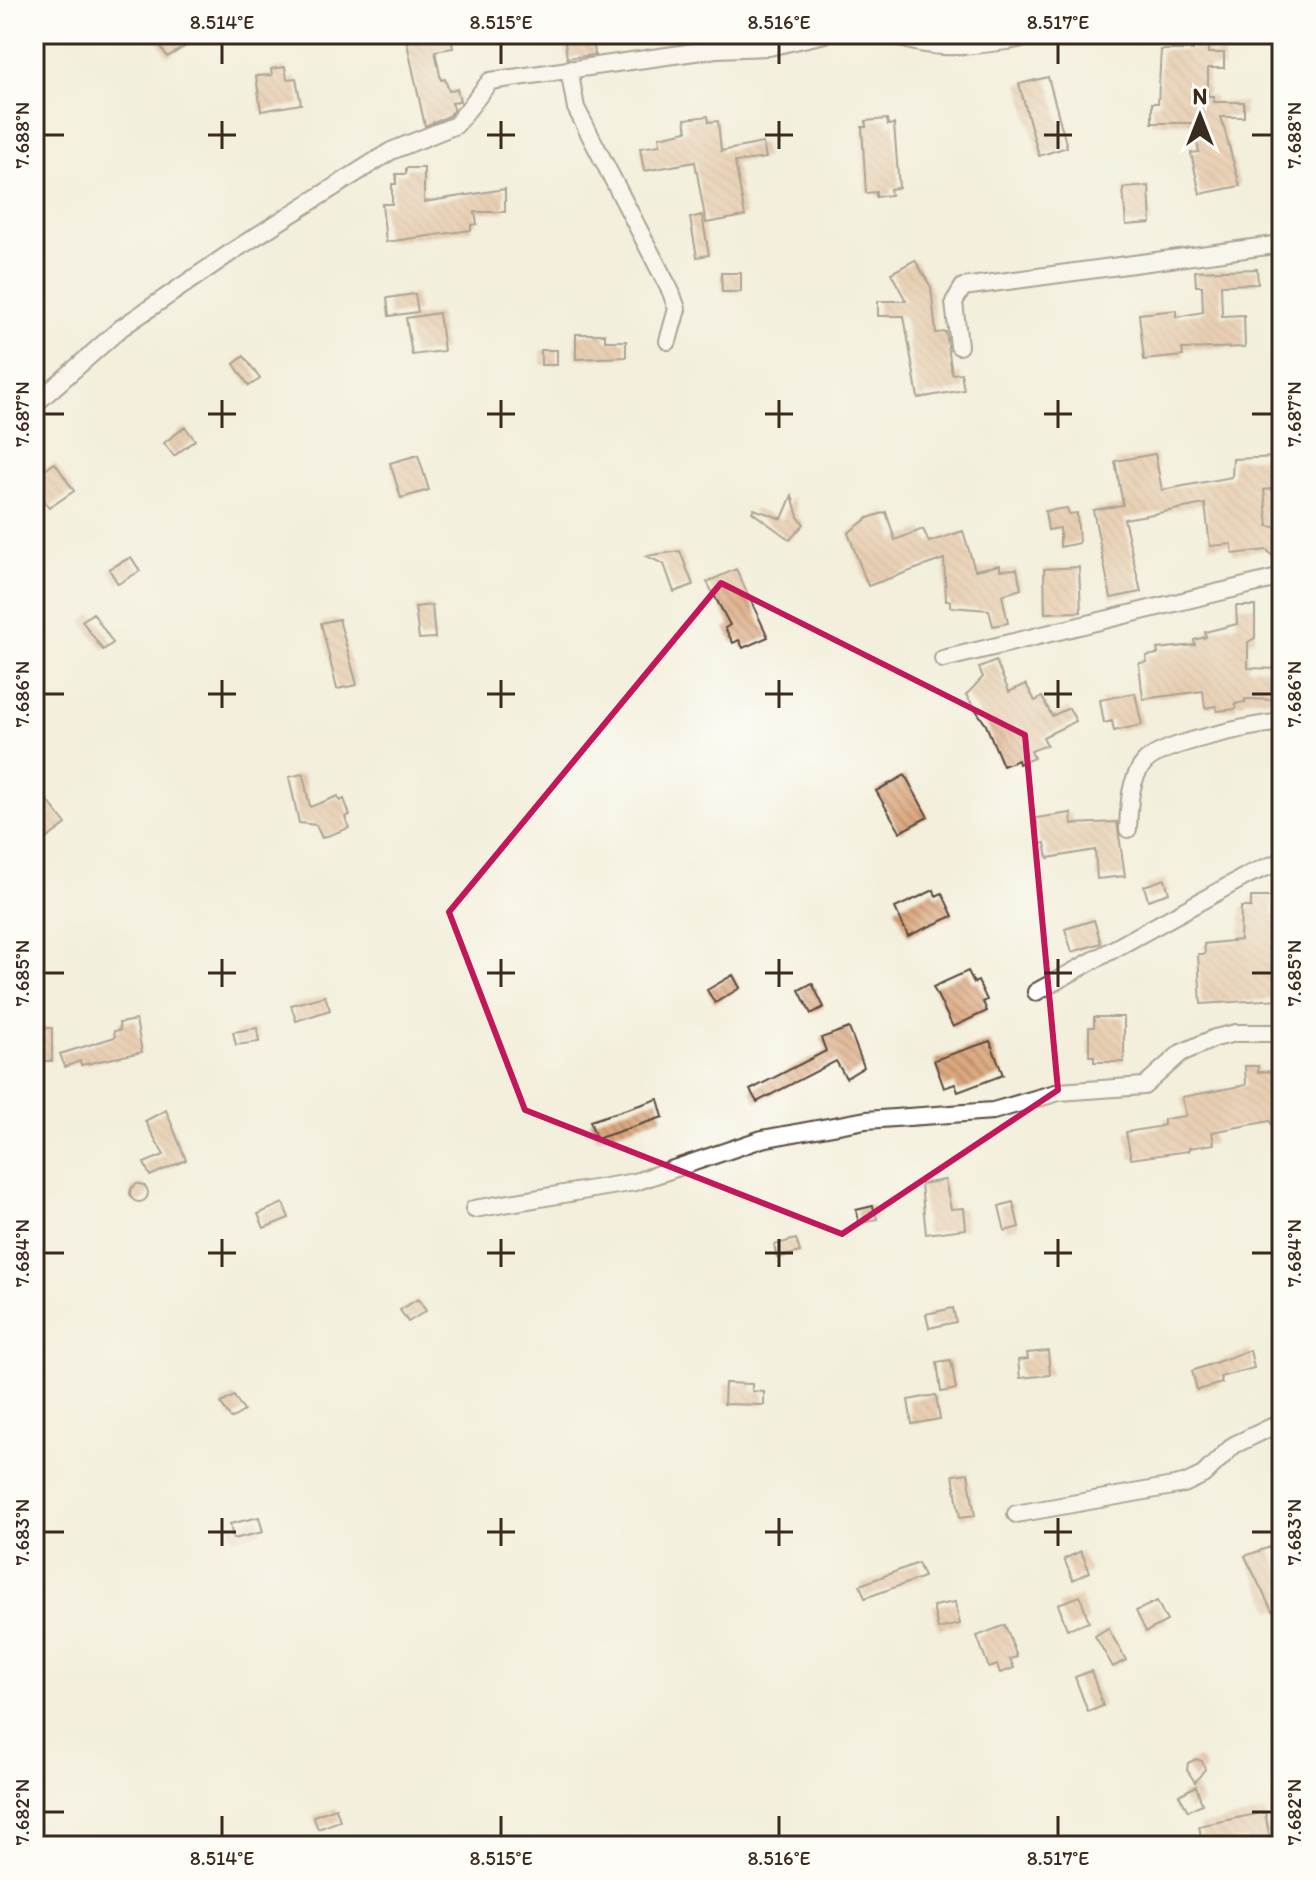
<svg xmlns="http://www.w3.org/2000/svg" width="1316" height="1880" viewBox="0 0 1316 1880" font-family="Itim,sans-serif">
	<style>
		.building { fill: url(#building-back-hatch) }
		.lines { fill: none; stroke-linecap: round; stroke-linejoin: round }
		.minor-casing { stroke: #57483a; stroke-width: 20 }
		.minor { stroke: #fff; stroke-width: 16 }
		.marked { fill: none; stroke: #c2185b; stroke-width: 6; stroke-linejoin: round }
		.ticks { fill: none; stroke: #3b2a1e; stroke-width: 3 }
		.neatline { fill: none; stroke: #3b2a1e; stroke-width: 3 }
		.ticks-label { font-size: 20px; text-anchor: middle; fill: #3b2a1e }
	</style>
	<defs>
		<pattern id="building-back-hatch" width="6" height="6" patternUnits="userSpaceOnUse" patternTransform="scale(2)"><rect width="6" height="6" fill="#dba77e"/><path d="M-1 5l2 2M0 0l6 6M5-1l2 2" fill="none" stroke="#b38867"/></pattern>
	</defs>
	<rect width="100%" height="100%" fill="#fdfcf7"/>
	<filter id="ink" filterUnits="userSpaceOnUse"><feTurbulence type="fractalNoise" baseFrequency=".0125" numOctaves="2"/><feDisplacementMap in="SourceGraphic" scale="16" xChannelSelector="R" yChannelSelector="G"/><feConvolveMatrix kernelMatrix="1 2 1 2 8 2 1 2 1" color-interpolation-filters="sRGB"/></filter>
	<filter id="wash" filterUnits="userSpaceOnUse"><feTurbulence type="fractalNoise" baseFrequency=".006" numOctaves="4" result="noise"/><feDisplacementMap in="SourceGraphic" scale="32" xChannelSelector="R" yChannelSelector="G"/><feGaussianBlur stdDeviation="1.8" result="paint"/><feColorMatrix in="noise" values="0 0 0 0 0 0 0 0 0 0 0 0 0 0 0 0 0 1.4 0 .05"/><feComposite in="paint" operator="in"/></filter>
	<g filter="url(#wash)">
		<rect width="100%" height="100%" fill="#f3efdc"/>
		<g id="blocks">
			<path class="building" d="M154,34h52l-39,23z
				M405,34h46l2,14 -18,3 6,29 4,-1 4,12 8,-2 3,12 -8,2 2,7 -5,6 -24,10z
				M564,34h29l2,21 -28,3z
				M1193,39h15v14h16v15h-16v28h6v6h30v15h-23l19,69 -40,8 -9,-41 8,-1 -6,-29h-41v-20h6l3,-53h32z
				M285,67l2,12 9,-1 5,26 -40,7 -5,-35 16,-1 -1,-6z
				M1048,77l19,70 -28,9 -20,-72z
				M708,116l1,6 9,-1 3,30 42,-8 3,15 -31,4 10,54 -39,7 -11,-61 -51,9 -4,-23 20,-3 -1,-8 28,-6 -2,-12z
				M887,119l1,6 6,-1 5,64 -9,1 1,6 -15,2v-5l-10,1 -4,-66h4v-6z
				M406,168h18v34l81,-13v23h-30l2,12 -6,1v5l-85,12 -4,-38h10v-20h4v-10h10z
				M1149,186l2,37 -25,2 -3,-37z
				M702,215l7,40 -12,2 -7,-39z
				M915,260l16,27 5,46 10,-1 6,42 9,-1 3,17 -46,8 -14,-82h-26v-15h28l-15,-28z
				M1257,269l1,15 -37,1 1,31 22,-1 1,32 -63,2 1,7 -39,4 -5,-46 37,-4v7l27,-5 -1,-26h-6l-1,-15z
				M721,273h20v19h-19z
				M415,294l3,18 -29,4 -2,-18z
				M439,313l5,38 -32,4 -6,-37z
				M576,334h29v7h21v16l-50,2z
				M541,350h16v15h-16z
				M244,356l16,23 -11,7 -15,-22z
				M185,427l10,13 -21,16 -10,-13z
				M34,451l12,18 9,-6 19,28 -25,17 -15,-21z
				M1155,454l7,36 70,-13 1,-18 45,-2 1,6 3,-1v26l-18,2 4,36 14,2v38l-15,-16 -34,4 -1,-10 -22,2 -5,-42 -52,10 -29,5 17,73 -30,6 -18,-88 30,-5 -8,-44z
				M418,455l11,35 -28,8 -11,-35z
				M792,495l6,22 6,7 -14,16 -38,-28 2,-3 28,10z
				M1067,508l2,6 8,-1 2,30 -19,4v-19l-12,2 -3,-19z
				M886,512l9,28 28,-11 6,13 34,-11 12,39 25,-5v5l17,-1 4,20 -19,6 6,28 -15,3 -4,-16 -39,-3v-6h-4l-2,-42 -76,27 -20,-53 20,-15z
				M680,551l13,34 -19,7 -10,-28 -18,-8z
				M131,557l9,14 -22,13 -9,-15z
				M1079,567l2,45 -36,1 -1,-44z
				M736,569l32,68 -25,11 -4,-8 -6,3 -8,-15 5,-3 -23,-43z
				M432,605l3,33 -16,1 -4,-32z
				M1236,606h19v32l-7,4v26l34,1v31l-37,-1v3l-10,2 1,5 -19,2 -1,-5 -11,2 -2,-17 -60,8 -4,-36 8,-1 -1,-6 12,-2 -1,-5 38,-4 -1,-5 12,-3 -1,-5 32,-8z
				M93,613l20,30 -10,7 -21,-29z
				M339,619l18,66 -20,4 -16,-66z
				M996,661l13,31 17,-8 9,17 7,-4 10,19 17,-8 7,13 -33,16 4,8 -16,6 3,7 -15,6 -1,-4 -15,6 -17,-41 -20,-30 17,-18 -4,-9z
				M1135,693l7,32 -28,6 -2,-10 -8,2 -4,-23z
				M303,774l7,33 28,-11 2,5 4,-2 6,16 -5,2 4,11 -27,10 -6,-13 -17,-2 -10,-46z
				M905,775l23,42 -28,15 -24,-41z
				M34,783l32,41 -32,24z
				M1071,813l1,11 45,-2 8,54 -28,3 -2,-29 -47,8 -3,-15 -5,1 -4,-26z
				M1165,879l4,14 -21,7 -4,-14z
				M934,890l2,6 6,-3 11,23 -45,20 -13,-28z
				M1251,897h21v17h9l1,85 -81,5 -3,-50h7l-1,-10 36,-4 1,-33h10z
				M1094,920l7,23 -29,9 -7,-23z
				M968,971l6,12 4,-2 9,19 -4,2 4,9 -34,16 -20,-40z
				M733,975l7,13 -25,15 -8,-13z
				M812,983l12,24 -13,7 -12,-24z
				M325,996l5,14 -34,11 -5,-16z
				M1094,1017h30v45h-30v-6h-5v-29h5z
				M136,1020l6,32 -61,13 -1,-4 -15,6 -5,-13 55,-17 -1,-6 6,-1 -1,-7z
				M37,1028h15v33h-13z
				M257,1028l2,14 -23,3 -3,-13z
				M849,1028l15,39 -18,11 -10,-17 -79,41 -7,-12 76,-39 -5,-13z
				M990,1041l13,34 -45,17 -3,-8 -11,4 -10,-28z
				M1245,1066h13v6l24,-1v77l-12,-27 -58,11 2,12 -25,4v3l-58,8 -5,-27 31,-5 7,-2v-6l22,-3 -4,-19 64,-12z
				M658,1099l5,18 -67,22 -6,-18z
				M166,1110l20,50 -36,16 -6,-13 20,-8 -19,-34z
				M945,1180l6,29 13,-1 2,21 -40,5 -5,-50z
				M130 1193a9 9 0 1 1 18 0a9 9 0 1 1-18 0Z
				M1013,1202l6,25 -14,4 -6,-25z
				M283,1203l6,15 -25,10 -6,-14z
				M873,1206l4,13 -18,5 -3,-14z
				M796,1239l4,13 -23,6 -3,-13z
				M418,1299l8,12 -18,11 -8,-12z
				M953,1308l3,14 -27,6 -3,-14z
				M1250,1350l4,18 -34,9 2,6 -25,7 -5,-19z
				M1048,1351l2,24 -30,3 -2,-18 10,-1 -1,-6z
				M951,1360l5,29 -15,3 -4,-30z
				M725,1383l27,1v7l12,1v13l-40,-1z
				M936,1395l4,24 -28,5 -4,-24z
				M234,1396l10,15 -13,8 -10,-16z
				M968,1473l7,43 -15,2 -7,-43z
				M259,1517l4,15 -30,7 -3,-15z
				M1270,1547l12,31v29l-10,4 -27,-55z
				M1081,1551l9,21 -17,8 -9,-21z
				M918,1563l6,14 -59,21 -5,-13z
				M1080,1596l9,26 -22,7 -9,-25z
				M1157,1601l10,20 -21,11 -10,-21z
				M955,1602l5,22 -22,5 -5,-23z
				M1005,1625l12,32 -7,2 4,9 -14,5 -3,-8 -8,3 -12,-32z
				M1108,1628l18,32 -13,7 -18,-31z
				M1091,1671l12,35 -15,6 -13,-35z
				M1196,1759l6,2 3,8 -10,13 -8,-12 1,-7z
				M1196,1786l6,18 -14,7 -9,-16z
				M336,1808l4,13 -22,8 -5,-13z
				M1265,1812l6,32 -23,2 -1,-7 -44,7 -4,-20z"/>
		</g>
	</g>
	<g filter="url(#ink)">
		<use href="#blocks" fill-opacity="0" stroke="#57483a" stroke-width="2"/>
		<g class="lines">
			<defs>
				<path id="minor" d="M893,34c49,24 108,6 161,0
					M569,69l7,39 95,184 6,17 -9,32
					M959,346l-5,-44 9,-15 319,-43
					M34,405l87,-77 115,-79 155,-98 65,-26 34,-44 226,-32 53,-2 56,-13
					M943,659l339,-82
					M1128,829c1,-21 1,-49 16,-66 16,-20 111,-38 138,-41
					M1036,992l214,-118 32,-13
					M474,1209l161,-27 127,-43 104,-19 127,-9 66,-19 85,-6 37,-33 34,-15 21,-5h46
					M1016,1514l168,-30 19,-9 31,-30 48,-23"/>
			</defs>
			<use href="#minor" class="minor-casing"/>
			<use href="#minor" class="minor"/>
		</g>
	</g>
	<path d="M0 0H1316V1880H0ZM721,583l304,152 33,355 -216,144 -317,-124 -76,-198z" fill="#f3efdc" fill-opacity=".55" fill-rule="evenodd"/>
	<path class="marked" d="M721,583l304,152 33,355 -216,144 -317,-124 -76,-198z"/>
	<path class="ticks" d="M222,44v20M501,44v20M779,44v20M1058,44v20M222,121v28M501,121v28M779,121v28M1058,121v28M44,135h20M208,135h28M487,135h28M765,135h28M1044,135h28M1252,135h20M222,400v28M501,400v28M779,400v28M1058,400v28M44,414h20M208,414h28M487,414h28M765,414h28M1044,414h28M1252,414h20M222,680v28M501,680v28M779,680v28M1058,680v28M44,694h20M208,694h28M487,694h28M765,694h28M1044,694h28M1252,694h20M222,959v28M501,959v28M779,959v28M1058,959v28M44,973h20M208,973h28M487,973h28M765,973h28M1044,973h28M1252,973h20M222,1239v28M501,1239v28M779,1239v28M1058,1239v28M44,1253h20M208,1253h28M487,1253h28M765,1253h28M1044,1253h28M1252,1253h20M222,1518v28M501,1518v28M779,1518v28M1058,1518v28M44,1532h20M208,1532h28M487,1532h28M765,1532h28M1044,1532h28M1252,1532h20M44,1812h20M1252,1812h20M222,1816v20M501,1816v20M779,1816v20M1058,1816v20"/>
	<rect width="1316" height="1880" fill="none" stroke="#fdfcf7" stroke-width="88"/>
	<g transform="translate(1200 116)" stroke="#fdfcf7" stroke-width="6" paint-order="stroke">
	<path d="M0-6L14 30L0 20L-14 30Z" fill="#3b2a1e"/>
	<text y="-12" font-size="22" font-weight="bold" text-anchor="middle" fill="#3b2a1e">N</text>
	</g>
	<rect x="44" y="44" width="1228" height="1792" class="neatline"/>
	<g class="ticks-label">
		<text x="222" y="29">8.514°E</text>
		<text x="501" y="29">8.515°E</text>
		<text x="779" y="29">8.516°E</text>
		<text x="1058" y="29">8.517°E</text>
		<text transform="translate(22 135) rotate(-90)" y="7">7.688°N</text>
		<text transform="translate(1294 135) rotate(-90)" y="7">7.688°N</text>
		<text transform="translate(22 414) rotate(-90)" y="7">7.687°N</text>
		<text transform="translate(1294 414) rotate(-90)" y="7">7.687°N</text>
		<text transform="translate(22 694) rotate(-90)" y="7">7.686°N</text>
		<text transform="translate(1294 694) rotate(-90)" y="7">7.686°N</text>
		<text transform="translate(22 973) rotate(-90)" y="7">7.685°N</text>
		<text transform="translate(1294 973) rotate(-90)" y="7">7.685°N</text>
		<text transform="translate(22 1253) rotate(-90)" y="7">7.684°N</text>
		<text transform="translate(1294 1253) rotate(-90)" y="7">7.684°N</text>
		<text transform="translate(22 1532) rotate(-90)" y="7">7.683°N</text>
		<text transform="translate(1294 1532) rotate(-90)" y="7">7.683°N</text>
		<text transform="translate(22 1812) rotate(-90)" y="7">7.682°N</text>
		<text transform="translate(1294 1812) rotate(-90)" y="7">7.682°N</text>
		<text x="222" y="1865">8.514°E</text>
		<text x="501" y="1865">8.515°E</text>
		<text x="779" y="1865">8.516°E</text>
		<text x="1058" y="1865">8.517°E</text>
	</g>
</svg>
